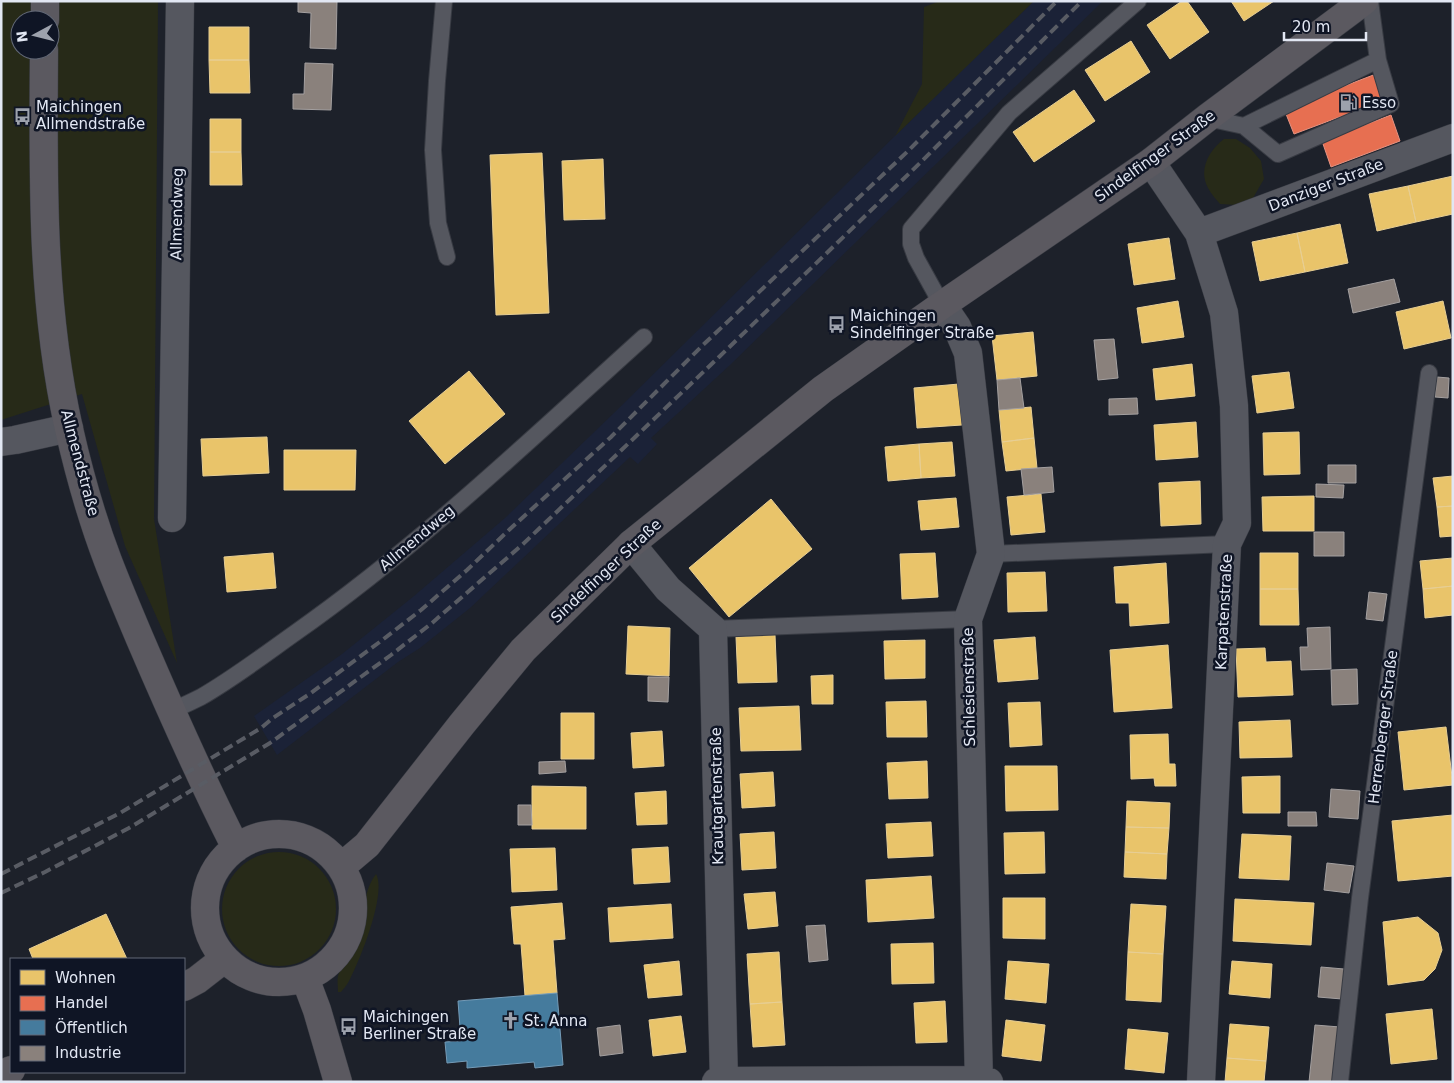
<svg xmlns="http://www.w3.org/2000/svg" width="1454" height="1083" viewBox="0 0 1454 1083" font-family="'DejaVu Sans',sans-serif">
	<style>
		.built { fill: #1b2237 }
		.green { fill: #272a18; fill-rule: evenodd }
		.homes { fill: #e9c46a; stroke: #e7ce93 }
		.shops { fill: #e76f51; stroke: #e69382 }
		.public { fill: #457b9d; stroke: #749bb7 }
		.industry { fill: #8a817c; stroke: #a4a0a0 }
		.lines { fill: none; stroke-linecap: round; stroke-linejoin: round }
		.lane-casing { stroke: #383b43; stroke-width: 18 }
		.street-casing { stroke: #383b43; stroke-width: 29 }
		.secondary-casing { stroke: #383b43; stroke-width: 29 }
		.lane { stroke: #55575f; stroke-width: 16 }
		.street { stroke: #55575f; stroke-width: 28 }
		.secondary { stroke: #5b5960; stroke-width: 28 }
		.rail { stroke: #595c64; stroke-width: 4; stroke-dasharray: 10 5; stroke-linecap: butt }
		.labels { text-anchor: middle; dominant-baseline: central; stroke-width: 5; stroke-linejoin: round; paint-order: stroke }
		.poi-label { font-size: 15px; fill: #e2e7f3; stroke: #0f1525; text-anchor: start }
		.street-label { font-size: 15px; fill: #e2e7f3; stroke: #0f1525 }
	</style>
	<rect width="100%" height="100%" fill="#1d212a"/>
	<path class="built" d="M1034,1h69l-373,364 -79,73 6,6 -19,20 -8,-7 -160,151 -50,40 -22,14 -121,93 -23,-39 88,-62 72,-58 91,-78 110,-106 356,-351z"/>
	<path class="green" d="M1,1h157l-4,518 23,144 -52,-117 -43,-152 -81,26zM20,20h30v30h-30z
		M940,1h94l-139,135 27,-52 2,-77z
		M1224,139h12l14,9 11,13 3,18 -11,19 -15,7 -18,-1c-4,-5 -9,-10 -12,-16 -10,-18 1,-38 16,-49z
		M222 909a57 57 0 1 1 114 0a57 57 0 1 1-114 0Z
		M376,874c11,19 -16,86 -26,105 -2,5 -6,9 -9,13h-3c0,-5 -1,-11 0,-16 5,-18 19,-31 23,-50 4,-18 3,-36 15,-52z"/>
	<path class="homes" d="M1182,1h5l22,31 -39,27 -23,-34z
		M1231,1h43l-30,20z
		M209,27h40v33h-40z
		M1131,41l19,31 -45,29 -20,-31z
		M209,60h40l1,33h-40z
		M1074,90l21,31 -61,41 -21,-30z
		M210,119h31v33h-31z
		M210,152h31l1,33h-32z
		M542,153l7,160 -53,2 -6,-160z
		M603,159l2,60 -41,1 -2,-59z
		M1453,176v38l-37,8 -8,-36z
		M1408,186l8,36 -39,9 -8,-37z
		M1340,224l8,39 -43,9 -8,-39z
		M1297,233l8,39 -45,9 -8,-39z
		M1169,238l6,41 -41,6 -6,-41z
		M1178,301l6,36 -42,6 -5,-35z
		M1443,301l8,37 -47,11 -8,-37z
		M1033,332l4,44 -40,4 -5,-44z
		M1192,364l3,32 -39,4 -3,-31z
		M469,371l36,43 -60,50 -36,-43z
		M1289,372l5,36 -37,5 -5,-37z
		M959,384l3,41 -45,3 -3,-40z
		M1031,407l3,31 -32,4 -3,-32z
		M1196,422l2,35 -42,3 -2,-35z
		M1299,432l1,42 -36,1 -1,-42z
		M267,437l2,36 -66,3 -2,-37z
		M1034,438l3,30 -31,3 -4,-29z
		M952,442l3,34 -34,2 -2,-34z
		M919,444l2,34 -33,3 -3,-34z
		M284,450h72l-1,40h-71z
		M1453,476v30l-16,1 -4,-29z
		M1200,481l1,43 -40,2 -2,-43z
		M1041,494l4,38 -34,3 -4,-38z
		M1314,496v35h-51l-1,-34z
		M956,498l3,29 -38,3 -3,-29z
		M771,499l41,50 -83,68 -40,-49z
		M1453,506v30l-13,1 -3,-30z
		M273,553l3,35 -49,4 -3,-35z
		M935,553l3,44 -36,2 -2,-45z
		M1260,553h38v36h-38z
		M1453,558v28l-30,3 -3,-28z
		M1166,563l3,60 -39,3 -1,-23h-13l-2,-36z
		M1045,572l2,39 -39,1 -1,-39z
		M1453,586v29l-28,3 -2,-29z
		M1260,589h38l1,36h-39z
		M628,626l42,2 -1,48 -43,-2z
		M775,635l2,47 -39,1 -2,-46z
		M1035,637l3,42 -40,3 -4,-42z
		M925,640v38l-40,1 -1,-38z
		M1168,645l4,63 -58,4 -4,-62z
		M1265,648l1,14 25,-1 2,34 -55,2 -2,-48z
		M833,675v29h-21l-1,-28z
		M926,701l1,36h-40l-1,-35z
		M1040,702l2,43 -32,2 -2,-44z
		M799,706l2,44 -60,1 -2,-43z
		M561,713h33v46h-33z
		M1290,720l2,37 -52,1 -1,-36z
		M1446,727l7,58 -49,5 -6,-58z
		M662,731l2,35 -31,2 -2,-35z
		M1168,734l1,30h6l1,22h-21l-1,-8 -23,1 -1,-44z
		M927,761l1,37 -39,1 -2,-36z
		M1005,766h52l1,44 -52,1z
		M773,772l2,34 -33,2 -2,-34z
		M1280,776v37h-37l-1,-36z
		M532,786l54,1v42h-54z
		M666,791l1,33 -30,1 -2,-32z
		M1127,801l43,2 -1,25 -43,-1z
		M1453,815v61l-55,5 -6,-60z
		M931,822l2,34 -45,2 -2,-34z
		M1126,827l43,1 -2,26 -42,-2z
		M774,832l2,36 -34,2 -2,-36z
		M1044,832l1,41 -40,1 -1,-41z
		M1242,834l49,2 -2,44 -50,-2z
		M668,847l2,35 -36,2 -2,-35z
		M555,848l2,42 -45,2 -2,-43z
		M1125,852l42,2 -1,25 -42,-2z
		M931,876l3,42 -66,4 -2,-42z
		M775,892l3,34 -30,3 -4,-35z
		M1003,898h42v41l-42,-1z
		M1235,899l79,4 -3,42 -78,-4z
		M562,903l3,36 -12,1 4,53 -32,3 -4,-52h-7l-3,-37z
		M671,904l2,34 -63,4 -2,-34z
		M1131,904l35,2 -3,48 -35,-2z
		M106,914l21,45h-94l-4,-10z
		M1418,917l20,16 4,17 -7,19 -11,11 -36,5 -5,-63z
		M933,943l1,40 -42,1 -1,-40z
		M779,952l3,50 -32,2 -3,-50z
		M1128,952l35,2 -2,48 -35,-2z
		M679,961l3,34 -34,3 -4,-33z
		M1008,961l41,3 -3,39 -41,-4z
		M1232,961l40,3 -2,34 -41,-4z
		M945,1001l2,41 -31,1 -2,-40z
		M782,1002l3,43 -32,2 -3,-43z
		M1432,1009l5,50 -46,5 -5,-50z
		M681,1016l5,36 -33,4 -4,-36z
		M1006,1020l39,5 -4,36 -39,-5z
		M1230,1024l39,3 -3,34 -39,-3z
		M1128,1029l40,4 -4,40 -39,-4z
		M1227,1058l39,3 -2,21h-39z"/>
	<path class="shops" d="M1376,74l9,26 -91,34 -10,-25z
		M1391,115l9,26 -69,26 -9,-26z"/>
	<path class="public" d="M557,993l6,72 -28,3 -1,-6 -67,6v-7l-20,2 -2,-21 16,-1 -3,-40z"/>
	<path class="industry" d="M298,1h39l-1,48 -26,-1 1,-35 -13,-1z
		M305,63l28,1 -2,46 -38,-1v-15h11z
		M1394,279l6,23 -47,11 -5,-24z
		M1114,339l4,39 -20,2 -4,-40z
		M1437,377l12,1 -1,20 -13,-1z
		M1020,378l4,30 -25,2 -2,-30z
		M1137,398l1,16 -29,1v-16z
		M1328,465h28v18h-28z
		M1052,467l2,25 -30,3 -3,-26z
		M1316,484l28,1 -1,13 -27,-1z
		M1314,532h30v24h-30z
		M1369,592l18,2 -4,27 -17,-2z
		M1330,627l1,42 -30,1 -1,-23h8l-1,-19z
		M1357,669l1,35 -26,1 -1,-35z
		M648,677h21l-1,25 -20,-1z
		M565,761l1,11 -27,2v-12z
		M1331,789l29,2 -2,28 -29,-2z
		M518,805h13l1,20h-14z
		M1288,812h28l1,14h-29z
		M1327,863l27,3 -5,27 -25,-3z
		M825,925l3,35 -19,2 -3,-36z
		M1321,967l23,2 -2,30 -24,-2z
		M620,1025l3,28 -23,3 -3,-28z
		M1315,1025l25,2 -5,55h-26z"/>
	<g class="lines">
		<defs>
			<path id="lane" d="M444,1l-7,80 -4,69 5,73 9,34
				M1207,118l37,8 34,28 113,-50 -13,-44 -8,-59
				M1244,126l134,-66
				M942,305l-26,-47 -5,-14v-15l98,-116 129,-112
				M991,554l236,-10
				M713,629l255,-10
				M170,711c11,-4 21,-9 31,-14 33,-19 63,-42 94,-64 125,-88 236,-194 349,-296
				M1340,1082l20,-184 69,-525"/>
			<path id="street" d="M1151,162l48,71 25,80 10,93 3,117 -10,21 -26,538
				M1199,233l254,-95
				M942,305l15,22 11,26 23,201 -23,65 11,463
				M1,442l14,-2 54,-12
				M172,518l8,-517
				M631,544l37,45 45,40 11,453
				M716,1082l8,-1 255,-1 10,2"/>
			<path id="secondary" d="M45,20v-19
				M44,50c-1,127 -3,254 25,379 10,44 23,90 39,132 10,26 21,52 32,78 30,70 61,140 96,209
				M205 908a74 74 0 1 1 148 0a74 74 0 1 1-148 0Z
				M341,867l26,-22 95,-121 61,-74 108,-106 192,-155 119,-84 209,-143 56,-44 157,-117
				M305,978l12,32 21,72
				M184,987l13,-7 27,-21
				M1,1075l10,-5"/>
		</defs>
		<use href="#lane" class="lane-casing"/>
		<use href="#street" class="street-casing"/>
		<use href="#secondary" class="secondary-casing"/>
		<use href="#lane" class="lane"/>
		<use href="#street" class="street"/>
		<use href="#secondary" class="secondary"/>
		<path class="rail" d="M1,874l119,-61 141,-85 12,-10 38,-25 70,-52 40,-31 46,-40 43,-41 101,-92 92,-92 205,-194 149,-150
			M1,893l44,-21 84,-44 141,-85 121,-88 41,-32 90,-78 197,-188 202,-195 161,-161"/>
	</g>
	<defs>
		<symbol id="fuel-bare" viewBox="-9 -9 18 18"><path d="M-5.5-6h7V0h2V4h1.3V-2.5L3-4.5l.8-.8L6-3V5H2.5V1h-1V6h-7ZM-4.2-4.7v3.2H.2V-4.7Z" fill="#9da2ad" stroke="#0f1525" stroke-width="2.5" paint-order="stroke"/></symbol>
		<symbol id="bus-bare" viewBox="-9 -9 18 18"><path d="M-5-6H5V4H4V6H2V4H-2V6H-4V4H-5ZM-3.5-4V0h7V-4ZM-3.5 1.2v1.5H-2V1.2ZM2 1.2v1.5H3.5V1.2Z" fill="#9da2ad" stroke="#0f1525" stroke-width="2.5" paint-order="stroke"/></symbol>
		<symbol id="church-bare" viewBox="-9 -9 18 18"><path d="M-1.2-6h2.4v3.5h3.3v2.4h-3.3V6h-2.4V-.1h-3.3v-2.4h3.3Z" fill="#9da2ad" stroke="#0f1525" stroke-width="2.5" paint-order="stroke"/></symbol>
	</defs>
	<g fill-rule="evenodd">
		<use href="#fuel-bare" x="1336" y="90" width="25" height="25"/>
		<use href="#bus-bare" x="10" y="104" width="25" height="25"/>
		<use href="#bus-bare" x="824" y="312" width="25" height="25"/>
		<use href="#church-bare" x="498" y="1008" width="25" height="25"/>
		<use href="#bus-bare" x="336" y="1014" width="25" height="25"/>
	</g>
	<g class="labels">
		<g class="poi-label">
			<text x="1362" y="103">Esso</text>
			<text x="36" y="107">Maichingen<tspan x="36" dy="17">Allmendstraße</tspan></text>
			<text x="850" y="316">Maichingen<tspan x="850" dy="17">Sindelfinger Straße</tspan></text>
			<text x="363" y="1017">Maichingen<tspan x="363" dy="17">Berliner Straße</tspan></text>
			<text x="524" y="1021">St. Anna</text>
		</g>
		<g class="street-label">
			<text transform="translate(1155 156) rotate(-36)">Sindelfinger Straße</text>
			<text transform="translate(1326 185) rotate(-21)">Danziger Straße</text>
			<text transform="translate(177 214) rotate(-89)">Allmendweg</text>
			<text transform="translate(80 463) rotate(75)">Allmendstraße</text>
			<text transform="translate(417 538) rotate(-40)">Allmendweg</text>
			<text transform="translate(606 571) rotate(-43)">Sindelfinger Straße</text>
			<text transform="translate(1224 612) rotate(-87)">Karpatenstraße</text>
			<text transform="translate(969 687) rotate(-91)">Schlesienstraße</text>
			<text transform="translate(1383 727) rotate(-83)">Herrenberger Straße</text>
			<text transform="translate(717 796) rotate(-91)">Krautgartenstraße</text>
		</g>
	</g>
	<rect width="1454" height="1083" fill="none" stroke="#e2e7f3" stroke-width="5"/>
	<rect x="10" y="958" width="175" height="115" fill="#0f1525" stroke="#636977"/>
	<rect x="20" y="970" width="25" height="15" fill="#e9c46a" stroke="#636977"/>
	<text x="55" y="983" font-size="15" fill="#e2e7f3">Wohnen</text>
	<rect x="20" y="996" width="25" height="15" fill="#e76f51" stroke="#636977"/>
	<text x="55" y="1008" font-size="15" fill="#e2e7f3">Handel</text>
	<rect x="20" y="1020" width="25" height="15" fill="#457b9d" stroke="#636977"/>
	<text x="55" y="1033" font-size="15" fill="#e2e7f3">Öffentlich</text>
	<rect x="20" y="1046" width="25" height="15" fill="#8a817c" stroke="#636977"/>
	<text x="55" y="1058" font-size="15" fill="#e2e7f3">Industrie</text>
	<g transform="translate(35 35) rotate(263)"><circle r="24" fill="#0f1525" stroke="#636977"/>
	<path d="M0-4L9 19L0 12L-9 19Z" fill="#9da2ad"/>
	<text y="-8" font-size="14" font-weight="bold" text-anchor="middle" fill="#e2e7f3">N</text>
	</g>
	<path d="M1284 32v8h82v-8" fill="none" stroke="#e2e7f3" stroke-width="2.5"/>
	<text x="1292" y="32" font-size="15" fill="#e2e7f3" stroke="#0f1525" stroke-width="4" paint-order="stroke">20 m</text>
</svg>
